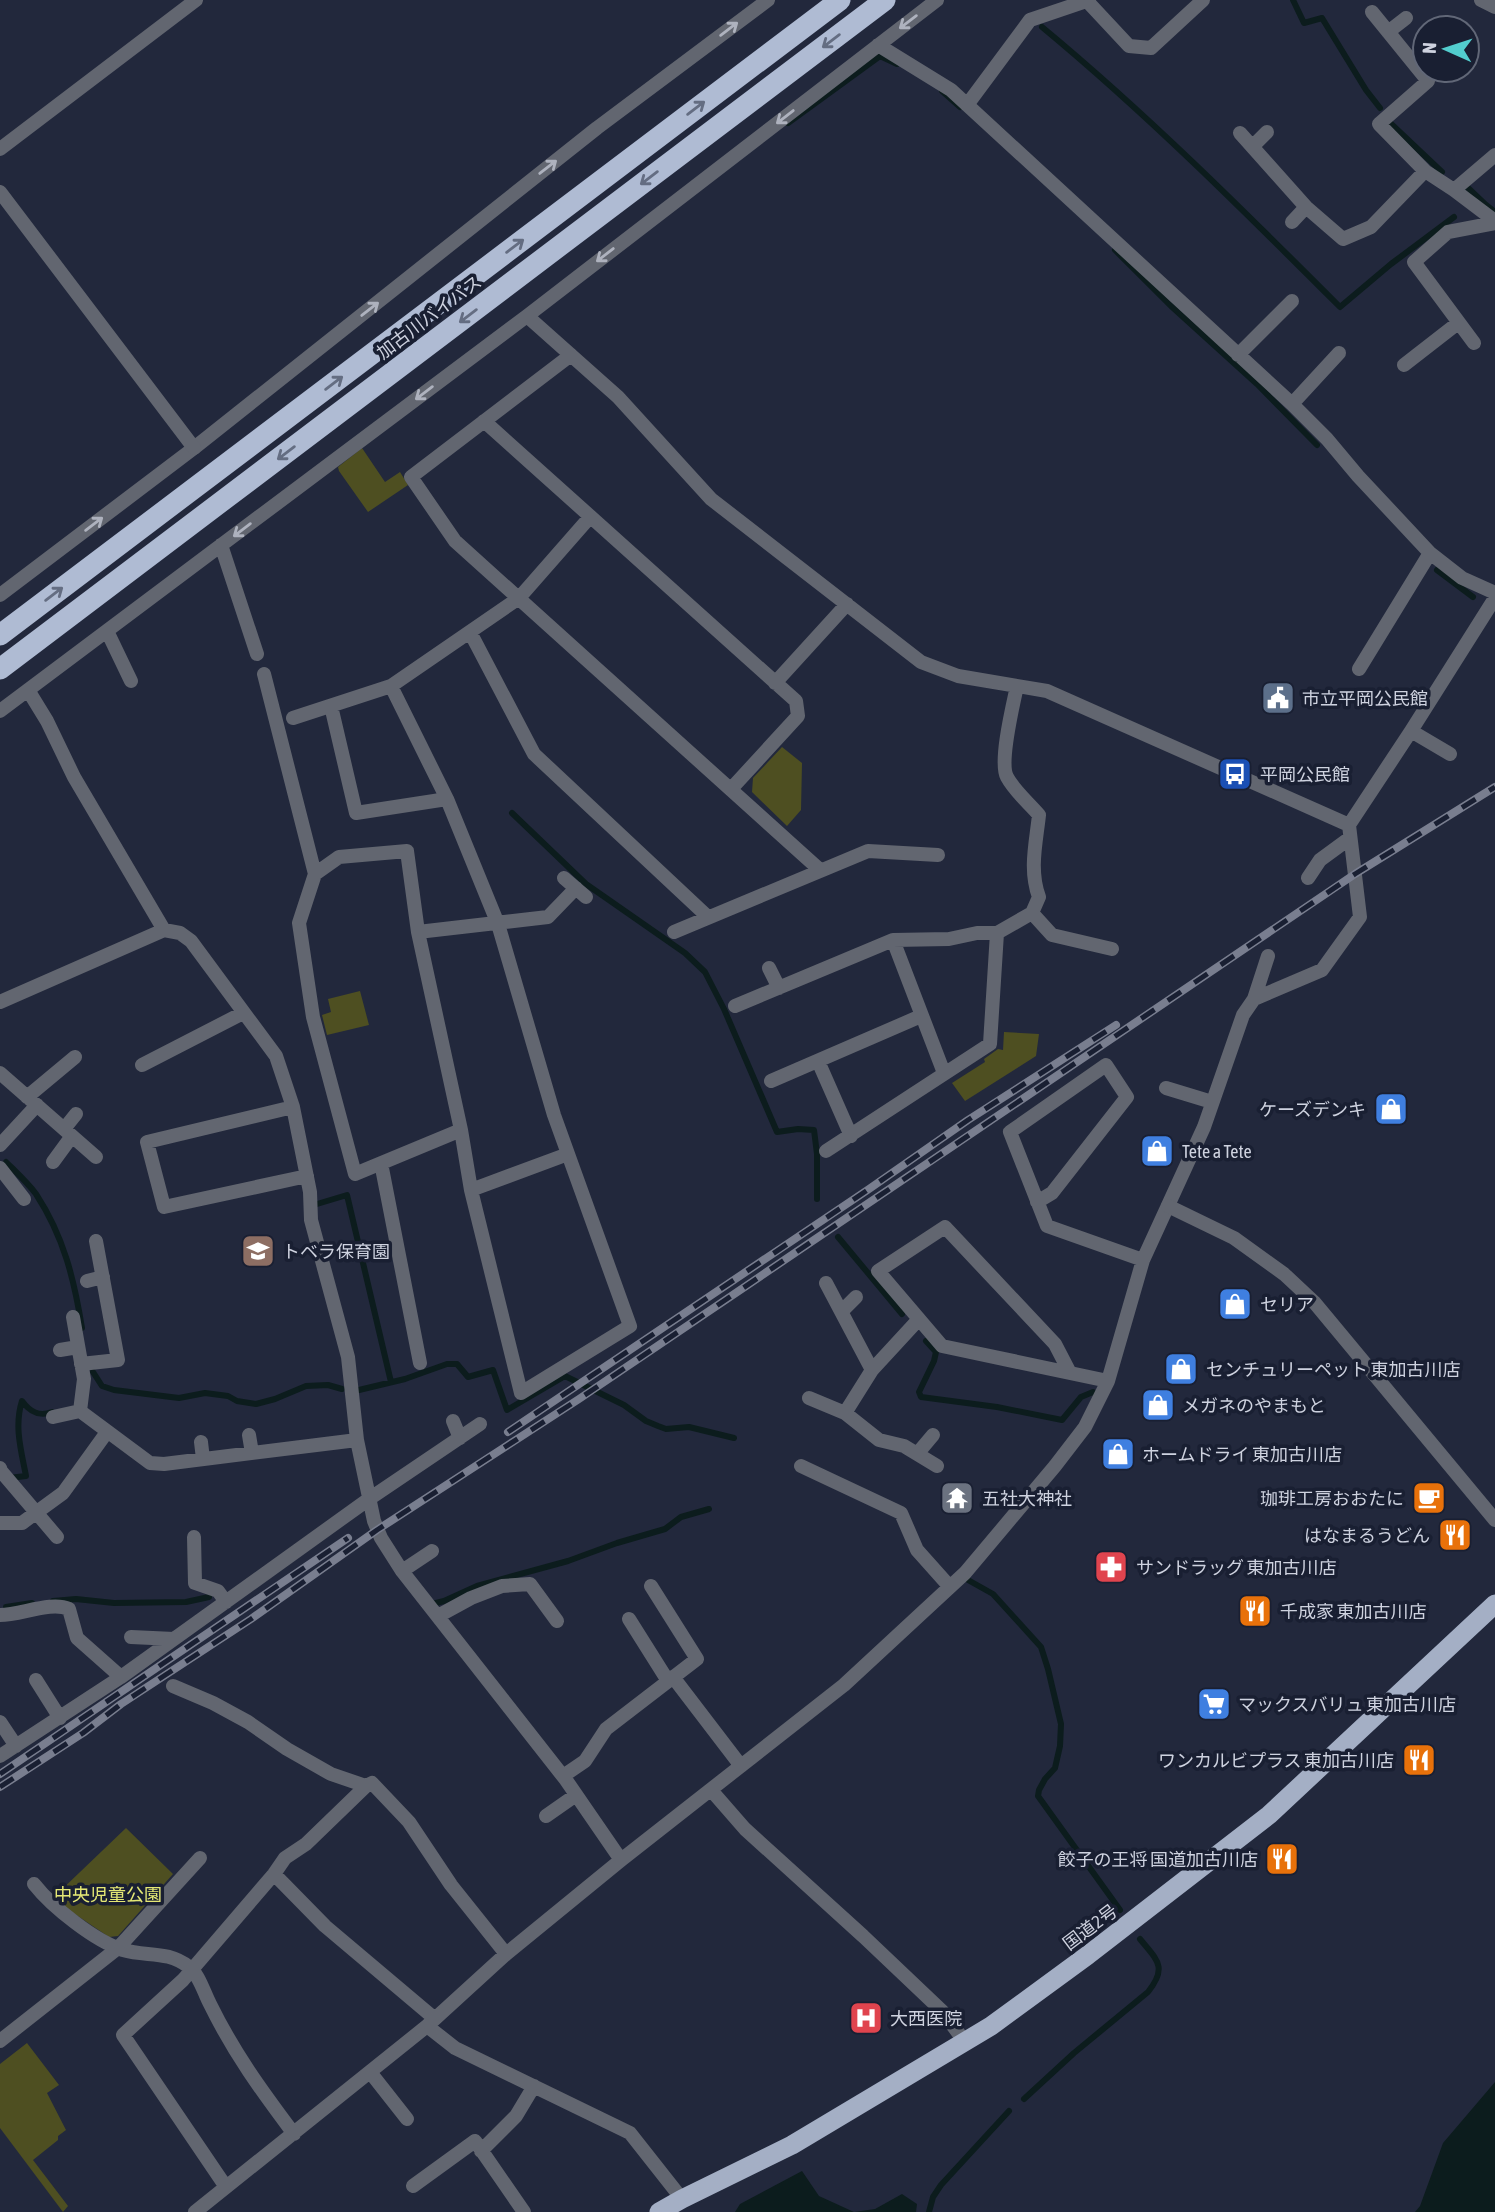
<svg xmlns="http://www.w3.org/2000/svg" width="1495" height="2212" viewBox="0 0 1495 2212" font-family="'Asap Condensed','Noto Sans JP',sans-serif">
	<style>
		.green { fill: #4e4f21 }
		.water { fill: #0c1c1d }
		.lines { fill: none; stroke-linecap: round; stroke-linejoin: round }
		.stream { stroke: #0c1c1d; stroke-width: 6 }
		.minor { stroke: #626670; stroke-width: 14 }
		.tertiary { stroke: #626670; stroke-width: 14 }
		.trunk { stroke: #a4afc5; stroke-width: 19 }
		.motorway { stroke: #afbbd3; stroke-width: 21 }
		.rail-casing { stroke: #797e8f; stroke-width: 8 }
		.rail { stroke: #191f32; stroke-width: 5; stroke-dasharray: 16; stroke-linecap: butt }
		.oneway { stroke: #aeb2be }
		.oneway2 { stroke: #646d82 }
		.labels { text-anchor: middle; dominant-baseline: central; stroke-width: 7; stroke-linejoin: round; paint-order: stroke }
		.street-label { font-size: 18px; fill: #ced2df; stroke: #191f32 }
		.poi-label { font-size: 18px; fill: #ced2df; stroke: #191f32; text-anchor: start }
		.park-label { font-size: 18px; fill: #e5e875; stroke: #191f32 }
	</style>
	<rect width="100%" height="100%" fill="#22283c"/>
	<path class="green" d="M362,448l23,34 15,-10 8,13 -40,27 -29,-41 -1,-4z
		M782,747l20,16 -1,47 -14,16 -35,-34 1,-14z
		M360,991l9,34 -42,10 -5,-20 9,-3 -3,-13z
		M1004,1032l35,2 -3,22 -71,45 -13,-18 33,-21 -1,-3 14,-10 5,1z
		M126,1828l47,46 -55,62 -9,1 -52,-35 -1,-7z
		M27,2043l32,42 -12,8 19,37 -8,6v4l-25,20 35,46 -5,6 -63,-84v-64z"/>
	<path class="water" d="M1495,2082v130h-80l5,-6 23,-63z
		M802,2171l17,25 35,16 21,-3 27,-15 15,10 -1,8h-181l5,-8z"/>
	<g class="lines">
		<path class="stream" d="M1293,0l11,23 18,-5 44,72 14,18
			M1042,27c105,87 202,184 298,280l51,-43 63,-47
			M942,91l18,16
			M1387,120l55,52
			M788,123l92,-67 17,8
			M1467,187l20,19
			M1485,204l10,8
			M1115,250l56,56 86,78 60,61
			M1437,570l36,27
			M512,813l74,71 99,69 20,19 19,37 53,123 21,-3 16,1 3,24v45
			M6,1162c10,10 22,21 30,32 28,43 38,85 46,134
			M317,1204l30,-9 44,187
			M838,1237l64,77
			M926,1341l10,11 -2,9 -15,31 2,5 76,10 65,13 19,-23 12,-5
			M93,1372l9,14 12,4 65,8 26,-5 23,3 9,5 19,3 19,-5 31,-13 22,-1 14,4
			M359,1390l46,-11 42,-15h10l11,13 25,-7 14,40 58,-34 59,29 22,16 12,5 8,3 23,-2 45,11
			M9,1478l17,-2c-5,-26 -12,-50 -4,-75 8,11 17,16 30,11
			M968,1580l25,14 48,53 7,22 13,55 -1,22 -5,22 -10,11 -6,11 -1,6 82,114
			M53,1601l23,-2 38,4 72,-1 23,-5
			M432,1604l12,-3 33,-15 91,-25 49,-18 48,-14 16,-12 28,-8
			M6,1607l26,-4
			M1024,2099l50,-46 74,-61c20,-25 9,-32 -8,-53
			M929,2212l4,-15 8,-12 68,-74"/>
		<path class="minor" d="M1481,0l14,7
			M1087,1l42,45 22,2 52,-48
			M1372,12l56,69 -49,43 46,47 29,19 41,-35
			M1388,32l18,-14
			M878,45l73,45 341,314 35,35 31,37 72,77 32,25 33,15
			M967,105l63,-85 59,-20
			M1240,133l66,74 37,32 28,-12 54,-56
			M1253,146l14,-14
			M0,149l196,-149
			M1454,190l41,31
			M1292,222l14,-15
			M527,316l91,81 93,102 210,163 37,14 89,15 302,134
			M1474,343l-60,-81 34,-30 47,-9
			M571,355l-160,122 44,64 365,329
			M1238,355l54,-54
			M1404,365l54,-42
			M1292,404l47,-51
			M484,421l312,280 2,15 -67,73
			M221,545l36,109
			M0,595l194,-147 403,-320 171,-128
			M107,631l24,50
			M470,632l64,122 174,163
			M1359,669l71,-116
			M264,674l51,200 -16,49 14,94 42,157 106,-44 -43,-198 -11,-81 -68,6 -24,17
			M775,683l72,-79
			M391,686l56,113 51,125 56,191 76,211 -109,67 -50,-203 -10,-60
			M28,690l19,31 27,56 90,153
			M331,706l25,107 91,-14
			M0,711l527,-395 410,-316
			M293,718l98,-32 128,-88 71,-81
			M1411,731l39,23
			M564,878l22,19
			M1308,878l12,-18 30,-22
			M1032,913l20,22 60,14
			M418,932l130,-15 28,-29
			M674,932l194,-81 70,4
			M893,940l51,133
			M769,968l10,20
			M1254,999l14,-43
			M0,1002l164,-72 16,3 11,8 85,115 17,51 17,85 1,28 37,137 9,83 17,81 7,17 21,33 164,209 55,80
			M735,1006l158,-66 56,-1 28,-6h20l35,-20 7,-16c-10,-27 -3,-54 0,-82 -10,-12 -24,-23 -32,-38 -8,-15 6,-72 10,-91
			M818,1061l33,75
			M142,1065l101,-52
			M0,1073l96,84
			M771,1081l150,-65
			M1166,1088l46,14
			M27,1097l48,-40
			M293,1107l-146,35 17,65 143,-31
			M64,1129l12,-15
			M0,1145l37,-40
			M826,1151l164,-107 7,-111
			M53,1162l19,-26
			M381,1163l39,200
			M0,1168l24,31
			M471,1190l97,-36
			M1037,1202l15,-9 75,-96 -21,-32 -96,67 37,94 96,34
			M87,1281l16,-4
			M826,1283l46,87
			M842,1311l14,-14
			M73,1317l11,62 -4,32 70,52 14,1 193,-24
			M60,1350l18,-3
			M81,1364l37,-4 -22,-119
			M1069,1371l-14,-27 -110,-117 -67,44 64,75 166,35
			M809,1398l36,15 34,27 25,6 33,20
			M845,1413l27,-43 47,-51
			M53,1417l27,-6
			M453,1421l7,17
			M249,1435l3,18
			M201,1442l2,17
			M917,1454l16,-19
			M801,1466l100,47 16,37 33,37
			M0,1468l1,3 56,66
			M0,1523h22l41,-30 44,-61
			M194,1537l1,46 23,8 8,11
			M402,1571l30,-20
			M0,1615c21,0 51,-14 69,-6l8,29 44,39
			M438,1616l33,-18 31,-12 28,-2 27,37
			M629,1619l39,62
			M131,1637l43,2
			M673,1677l68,89
			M36,1680l24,38
			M173,1686l40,17 35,19 39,27 44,25 35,12
			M0,1722l16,24
			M0,1756l121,-79 248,-178 111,-75
			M563,1776l22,-15 21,-32 91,-70 -46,-73
			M711,1790l34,39 118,107 79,75 23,31
			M546,1816l30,-21
			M274,1874l51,52 109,92
			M34,1884c18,23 61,57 89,66 24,7 44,0 66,17 10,7 15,26 21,37 24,49 51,86 84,130
			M427,2026l28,22 175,85 52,66
			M0,2041l118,-93 82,-90
			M370,2072l37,47
			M481,2151l35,-35 18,-30
			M413,2186l62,-45 49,71
			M226,2187l-103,-152 60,-55 91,-106 11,-16 21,-14 60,-58 6,-3 37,39 42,63 55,69
			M195,2212l232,-186 79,-72 115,-94 223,-175 121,-112 90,-107 30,-39 23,-46 35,-121 61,-133 39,-112 11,-16 68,-29 38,-53 -11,-92 62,-94 84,-133"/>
		<path class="tertiary" d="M0,192l194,256
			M1168,1206l66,32 50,36 30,28 181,218"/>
		<path class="trunk" d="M659,2212l23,-13 110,-54 199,-119 97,-71 181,-140 226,-211"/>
		<path class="motorway" d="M0,635l840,-635
			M0,669l885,-669"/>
		<defs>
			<path id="rail" d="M508,1432l361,-243 99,-69 148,-95
				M0,1774l348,-236
				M0,1787l83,-54 38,-29 130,-85 126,-89 202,-131 776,-525 140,-87"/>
		</defs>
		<use href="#rail" class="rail-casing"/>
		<use href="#rail" class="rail"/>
	</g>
	<defs><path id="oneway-shaft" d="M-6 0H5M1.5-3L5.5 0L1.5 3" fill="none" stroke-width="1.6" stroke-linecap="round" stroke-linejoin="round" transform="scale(1.75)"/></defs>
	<g class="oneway">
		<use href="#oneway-shaft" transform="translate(908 22) rotate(143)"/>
		<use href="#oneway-shaft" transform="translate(729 29) rotate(-37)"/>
		<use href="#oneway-shaft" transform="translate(785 117) rotate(142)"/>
		<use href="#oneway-shaft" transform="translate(548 167) rotate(-38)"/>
		<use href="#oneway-shaft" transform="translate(605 255) rotate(142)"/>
		<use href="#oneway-shaft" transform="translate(370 309) rotate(-38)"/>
		<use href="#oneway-shaft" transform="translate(424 393) rotate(143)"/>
		<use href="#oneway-shaft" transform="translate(94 524) rotate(-37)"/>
		<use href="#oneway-shaft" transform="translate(242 530) rotate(143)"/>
	</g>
	<g class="oneway2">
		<use href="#oneway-shaft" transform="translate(831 41) rotate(143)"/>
		<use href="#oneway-shaft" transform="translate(696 108) rotate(-37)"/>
		<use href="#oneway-shaft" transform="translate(649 178) rotate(143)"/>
		<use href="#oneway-shaft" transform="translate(515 246) rotate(-37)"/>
		<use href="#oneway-shaft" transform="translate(468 316) rotate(143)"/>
		<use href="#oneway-shaft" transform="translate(334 383) rotate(-37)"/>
		<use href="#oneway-shaft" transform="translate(286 453) rotate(143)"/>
		<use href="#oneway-shaft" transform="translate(54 594) rotate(-37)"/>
	</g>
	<defs>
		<symbol id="civic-square" viewBox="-11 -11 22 22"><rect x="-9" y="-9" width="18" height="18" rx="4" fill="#5c6f8a" stroke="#191f32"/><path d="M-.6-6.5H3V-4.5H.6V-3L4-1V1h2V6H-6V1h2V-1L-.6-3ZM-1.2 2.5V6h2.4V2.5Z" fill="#fff"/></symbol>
		<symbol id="bus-square" viewBox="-11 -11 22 22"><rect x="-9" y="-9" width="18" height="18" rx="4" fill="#1a4fb4" stroke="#191f32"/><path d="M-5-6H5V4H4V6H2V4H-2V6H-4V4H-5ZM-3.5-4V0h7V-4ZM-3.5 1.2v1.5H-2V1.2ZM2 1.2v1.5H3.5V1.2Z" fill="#fff"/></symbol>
		<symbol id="shop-square" viewBox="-11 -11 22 22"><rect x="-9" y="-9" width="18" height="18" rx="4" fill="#3f7fe0" stroke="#191f32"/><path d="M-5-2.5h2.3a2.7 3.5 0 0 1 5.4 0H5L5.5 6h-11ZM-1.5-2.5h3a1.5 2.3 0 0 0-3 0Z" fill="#fff"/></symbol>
		<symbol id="school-square" viewBox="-11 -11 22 22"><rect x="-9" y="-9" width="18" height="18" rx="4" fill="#8d6e63" stroke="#191f32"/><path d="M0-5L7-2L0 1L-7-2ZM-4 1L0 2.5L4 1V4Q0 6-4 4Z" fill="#fff"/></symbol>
		<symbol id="temple-square" viewBox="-11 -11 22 22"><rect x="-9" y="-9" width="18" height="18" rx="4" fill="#6b7280" stroke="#191f32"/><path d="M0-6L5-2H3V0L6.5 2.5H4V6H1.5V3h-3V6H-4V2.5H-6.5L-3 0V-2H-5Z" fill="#fff"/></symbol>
		<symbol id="cafe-square" viewBox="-11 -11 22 22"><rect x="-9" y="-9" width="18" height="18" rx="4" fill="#e8710a" stroke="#191f32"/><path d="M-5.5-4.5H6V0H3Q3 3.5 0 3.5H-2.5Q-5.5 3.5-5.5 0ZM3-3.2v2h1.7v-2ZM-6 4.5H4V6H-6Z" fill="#fff"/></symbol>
		<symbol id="restaurant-square" viewBox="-11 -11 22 22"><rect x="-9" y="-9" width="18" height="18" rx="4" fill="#e8710a" stroke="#191f32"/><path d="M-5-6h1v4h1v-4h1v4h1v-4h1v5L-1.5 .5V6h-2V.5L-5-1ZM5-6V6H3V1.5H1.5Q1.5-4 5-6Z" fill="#fff"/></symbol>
		<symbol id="pharmacy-square" viewBox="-11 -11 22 22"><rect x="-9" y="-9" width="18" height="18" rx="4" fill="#e0444e" stroke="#191f32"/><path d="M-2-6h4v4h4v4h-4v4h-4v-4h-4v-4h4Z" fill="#fff"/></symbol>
		<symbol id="supermarket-square" viewBox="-11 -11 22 22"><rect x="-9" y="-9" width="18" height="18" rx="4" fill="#3f7fe0" stroke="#191f32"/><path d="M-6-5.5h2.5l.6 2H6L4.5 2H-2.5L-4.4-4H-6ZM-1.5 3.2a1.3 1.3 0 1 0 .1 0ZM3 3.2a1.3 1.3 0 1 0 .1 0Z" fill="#fff"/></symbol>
		<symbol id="hospital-square" viewBox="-11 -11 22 22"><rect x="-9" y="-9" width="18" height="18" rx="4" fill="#e0444e" stroke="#191f32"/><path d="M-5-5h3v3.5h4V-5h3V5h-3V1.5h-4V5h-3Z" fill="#fff"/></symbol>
	</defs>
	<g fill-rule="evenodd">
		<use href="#civic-square" x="1259" y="679" width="38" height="38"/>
		<use href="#bus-square" x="1216" y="755" width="38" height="38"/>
		<use href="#shop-square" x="1372" y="1090" width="38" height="38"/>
		<use href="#shop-square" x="1138" y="1132" width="38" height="38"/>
		<use href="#school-square" x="239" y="1232" width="38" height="38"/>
		<use href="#shop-square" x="1216" y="1285" width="38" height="38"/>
		<use href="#shop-square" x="1162" y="1350" width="38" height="38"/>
		<use href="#shop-square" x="1139" y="1386" width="38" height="38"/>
		<use href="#shop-square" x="1099" y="1435" width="38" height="38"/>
		<use href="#temple-square" x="938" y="1479" width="38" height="38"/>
		<use href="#cafe-square" x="1410" y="1479" width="38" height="38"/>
		<use href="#restaurant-square" x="1436" y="1516" width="38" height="38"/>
		<use href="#pharmacy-square" x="1092" y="1548" width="38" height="38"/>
		<use href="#restaurant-square" x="1236" y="1592" width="38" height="38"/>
		<use href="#supermarket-square" x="1195" y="1685" width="38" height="38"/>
		<use href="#restaurant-square" x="1400" y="1741" width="38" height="38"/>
		<use href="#restaurant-square" x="1263" y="1840" width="38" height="38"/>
		<use href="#hospital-square" x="847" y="1999" width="38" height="38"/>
	</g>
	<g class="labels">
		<g class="street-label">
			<text transform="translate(429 317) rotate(-37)">加古川バイパス</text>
			<text transform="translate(1090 1927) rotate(-37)">国道2号</text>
		</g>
		<g class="poi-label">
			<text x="1302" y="698">市立平岡公民館</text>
			<text x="1260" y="774">平岡公民館</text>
			<text x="1366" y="1109" text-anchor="end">ケーズデンキ</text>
			<text x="1182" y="1151">Tete a Tete</text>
			<text x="282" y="1251">トベラ保育園</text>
			<text x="1260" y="1304">セリア</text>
			<text x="1206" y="1369">センチュリーペット 東加古川店</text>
			<text x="1182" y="1405">メガネのやまもと</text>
			<text x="1142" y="1454">ホームドライ 東加古川店</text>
			<text x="982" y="1498">五社大神社</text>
			<text x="1404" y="1498" text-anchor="end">珈琲工房おおたに</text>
			<text x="1430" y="1535" text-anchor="end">はなまるうどん</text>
			<text x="1136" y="1567">サンドラッグ 東加古川店</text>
			<text x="1280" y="1611">千成家 東加古川店</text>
			<text x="1238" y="1704">マックスバリュ 東加古川店</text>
			<text x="1394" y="1760" text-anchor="end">ワンカルビプラス 東加古川店</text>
			<text x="1258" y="1859" text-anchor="end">餃子の王将 国道加古川店</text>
			<text x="890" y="2018">大西医院</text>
		</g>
		<g class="park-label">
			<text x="108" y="1894">中央児童公園</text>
		</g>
	</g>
	<g transform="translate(1446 49) rotate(273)"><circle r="33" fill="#191f32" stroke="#616777" stroke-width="2"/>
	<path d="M0-5L12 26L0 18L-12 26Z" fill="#52cdce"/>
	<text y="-10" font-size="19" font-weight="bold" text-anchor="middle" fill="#ced2df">N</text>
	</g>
</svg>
